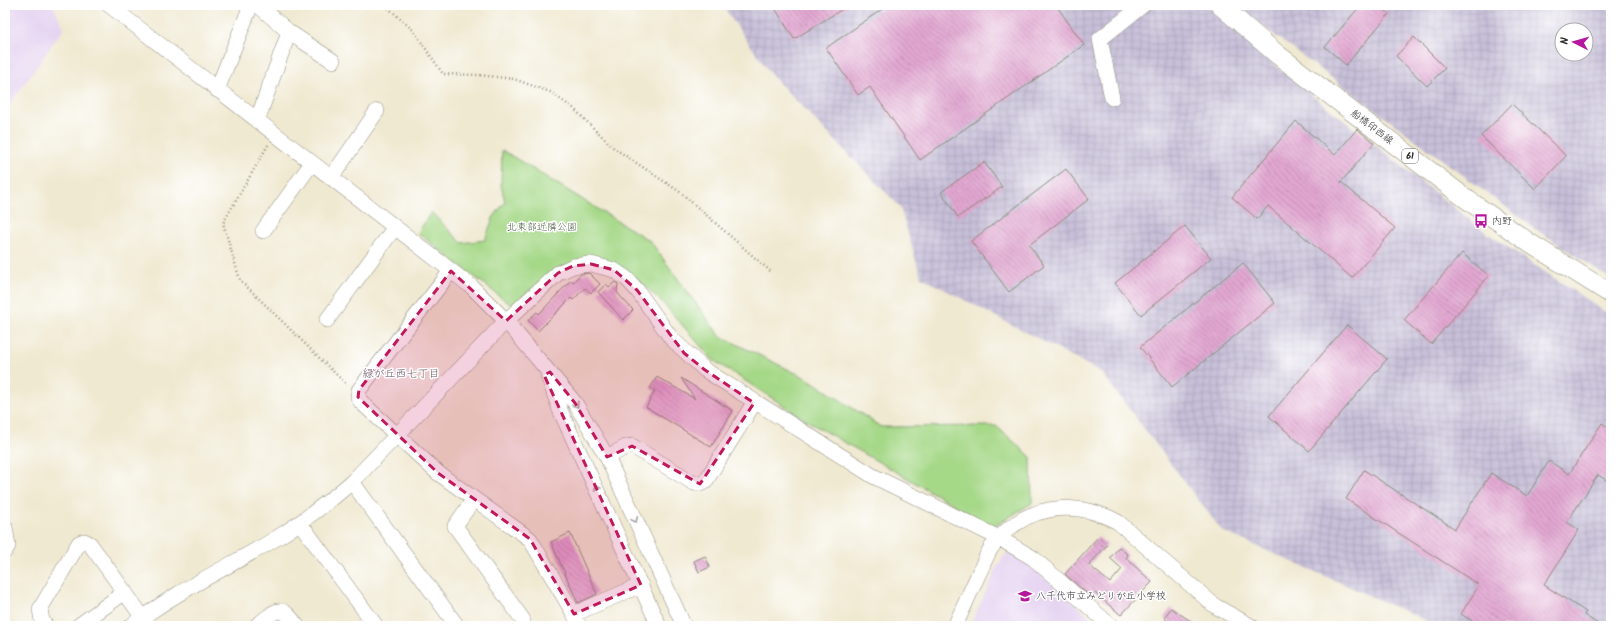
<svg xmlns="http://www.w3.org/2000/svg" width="1616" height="631" viewBox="0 0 1616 631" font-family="Kalam,'Klee One',sans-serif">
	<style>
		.built { fill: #e5d3f1 }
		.industrial { fill: url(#industrial-grid); fill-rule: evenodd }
		.green { fill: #a5d887; stroke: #688259 }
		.building { fill: url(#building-back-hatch) }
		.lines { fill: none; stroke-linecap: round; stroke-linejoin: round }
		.minor-casing { stroke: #8e8a7e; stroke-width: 16 }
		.major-casing { stroke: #8e8a7e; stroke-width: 20 }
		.path { stroke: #8e8a7e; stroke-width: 2.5; stroke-dasharray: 1 3; stroke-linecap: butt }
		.minor { stroke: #fff; stroke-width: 15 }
		.major { stroke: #fff; stroke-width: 19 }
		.oneway { stroke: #a0a0a0 }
		.marked { fill: #c2185b; fill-opacity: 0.2; stroke: #c2185b; stroke-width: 3; stroke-dasharray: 8 5; stroke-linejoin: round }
		.labels { text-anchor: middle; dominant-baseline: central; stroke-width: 3; stroke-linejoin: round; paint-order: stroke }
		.shield { fill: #fff; stroke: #6b6b6b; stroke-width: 1 }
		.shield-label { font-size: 9px; font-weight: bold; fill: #2b2b2b }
		.street-label { font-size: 10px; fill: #2b2b2b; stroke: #fff }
		.poi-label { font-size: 10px; fill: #2b2b2b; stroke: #fff; text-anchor: start }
		.park-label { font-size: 10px; fill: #505f47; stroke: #fff }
		.neighbourhood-label { font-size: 11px; fill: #6b5665; stroke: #fff }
	</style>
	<defs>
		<pattern id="industrial-grid" width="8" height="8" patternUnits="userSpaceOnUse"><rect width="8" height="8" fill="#c7c0d9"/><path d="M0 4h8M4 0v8" fill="none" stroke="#aba5ba"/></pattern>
		<pattern id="building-back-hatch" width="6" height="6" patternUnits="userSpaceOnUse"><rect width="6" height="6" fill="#e2a7d2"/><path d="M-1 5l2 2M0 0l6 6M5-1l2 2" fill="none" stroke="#b788ab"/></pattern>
	</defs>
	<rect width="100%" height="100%" fill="#fff"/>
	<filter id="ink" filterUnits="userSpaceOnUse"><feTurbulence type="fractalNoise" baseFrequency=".025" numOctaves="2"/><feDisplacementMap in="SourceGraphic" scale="8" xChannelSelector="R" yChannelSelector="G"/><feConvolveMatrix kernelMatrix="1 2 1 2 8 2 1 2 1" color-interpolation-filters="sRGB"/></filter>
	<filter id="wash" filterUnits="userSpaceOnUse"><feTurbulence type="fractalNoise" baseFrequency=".012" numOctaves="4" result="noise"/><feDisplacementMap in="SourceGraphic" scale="16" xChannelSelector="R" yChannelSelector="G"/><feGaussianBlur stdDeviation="0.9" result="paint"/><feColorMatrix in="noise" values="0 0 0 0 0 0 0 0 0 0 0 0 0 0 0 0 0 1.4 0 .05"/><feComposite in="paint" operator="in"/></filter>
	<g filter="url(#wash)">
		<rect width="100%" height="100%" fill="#f0e9d1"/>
		<path class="built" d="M5,5h48l11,23 -59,83z
			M1010,553l16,9 75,64h-131l28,-61 8,-11z"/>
		<path class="industrial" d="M722,5h485l83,73 194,153 127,85v310h-172l-217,-95 -121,-159 -180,-95 -21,-70 -128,-131z
			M1234,5h377v274l-77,-51zM1562,30h24v24h-24z"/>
		<path class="green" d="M502,150l148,91 70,95 90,44 71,47 115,-1 35,31 1,46 -39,24 -181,-103 -99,-64 -51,-58 -37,-34 -22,-7 -44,7 -48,37 -93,-72 13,-21 31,31 23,-3 8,-22 12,-16 -4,-17z"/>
		<g id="blocks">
			<path class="building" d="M773,5h76l-55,34z
				M888,5h168l28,40 -164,115 -50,-73 -12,8 -32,-47z
				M1361,5h18l10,9 -43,51 -21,-18z
				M1414,37l31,31 -18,18 -31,-30z
				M1512,104l54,52 -31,33 -54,-53z
				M1296,121l39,34 22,-26 17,14 -33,39 54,46 -43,50 -84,-72 -11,13 -25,-22z
				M984,162l18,25 -44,30 -17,-25z
				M1066,169l23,30 -60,46 15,20 -35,27 -38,-51z
				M1185,226l26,32 -70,57 -26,-32z
				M1462,253l27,23 -58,68 -27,-24z
				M1243,263l32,40 -103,84 -32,-40z
				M589,273l11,11 -9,9 -6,-5 -12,12 -2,-2 -33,33 -10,-11 9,-8 2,2 32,-34 2,2 8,-8z
				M615,282l3,2 -1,8 3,4 13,14 -10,10 -25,-28 8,-8 3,3z
				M1347,325l40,34 -78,92 -40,-35z
				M657,377l38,22 -14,-21 52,33 -22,36 -65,-40 9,-16 -5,-3z
				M1602,423l9,6v54l-13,-8 -31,47 12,8 -35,55 42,27 -2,3 17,11h-121l-19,-12 18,-29 -133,-86 18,-29 91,59 36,-56 36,23 22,-35 20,13z
				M570,533l27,61 -19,9 -27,-61z
				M1098,537l9,8 -18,20 21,18 12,-14 -12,-11 9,-11 9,8 -2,3 26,24 -31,33 -26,-22 -4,4 -26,-23z
				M705,556l5,11 -11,5 -5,-11z
				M1171,608l27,18h-24l-10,-8z"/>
		</g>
	</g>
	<g filter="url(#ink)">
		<use href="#blocks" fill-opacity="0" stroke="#8e8a7e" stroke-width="1"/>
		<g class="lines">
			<defs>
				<path id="minor" d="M109,5l363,282 34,34 69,82 32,54 77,169
					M289,32l44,29
					M217,90l34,-85
					M1112,98l-12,-59 43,-34
					M257,121l32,-89 -31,-27
					M331,178l46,-67
					M263,231l49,-68
					M451,271l-92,119 -1,7 3,5 77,71 92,66 44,75 5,12
					M327,320l68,-93
					M548,375l12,35 99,216
					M607,457l19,-10 6,-1 62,37 6,1 5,-2 49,-79
					M352,482l105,144
					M474,499l-19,27 68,94v6
					M300,523l76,103
					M5,527l3,19 -3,5
					M574,614l67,-29
					M46,626l-4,-5 -2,-12 39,-66 5,-2 6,3 59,82
					M78,626l47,-34
					M131,626c45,-35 96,-58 144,-87 28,-17 52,-36 77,-57l154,-161 52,-48 15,-7 18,-2 23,6 13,9 10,11 34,48 34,32 168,106 126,62 34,20 78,68
					M256,626c21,-15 23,-25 41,0
					M955,626c8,-18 16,-35 24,-53 4,-8 7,-17 12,-25 31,-43 82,-50 127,-26l97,84 36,20"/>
				<path id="major" d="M1220,5l58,50 187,143 66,46 80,50"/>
			</defs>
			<use href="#minor" class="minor-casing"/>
			<use href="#major" class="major-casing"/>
			<path class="path" d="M385,5l28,25 30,44 36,1 35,4 36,13 23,16 41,40 66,44 90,79
				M268,145l-45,78 17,57 107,105"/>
			<use href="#minor" class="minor"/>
			<use href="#major" class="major"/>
		</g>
		<defs><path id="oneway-chevron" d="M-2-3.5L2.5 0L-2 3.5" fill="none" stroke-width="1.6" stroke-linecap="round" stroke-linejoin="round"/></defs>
		<g class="oneway">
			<use href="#oneway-chevron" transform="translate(576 405) rotate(57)"/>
			<use href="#oneway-chevron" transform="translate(597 488) rotate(-115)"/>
			<use href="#oneway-chevron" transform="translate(635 520) rotate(66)"/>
		</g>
	</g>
	<path class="marked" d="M591,264l23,6 23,20 47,63 21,17 49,33 -54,81 -68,-38 -25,11 -32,-54 -25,-31 -6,3 97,210 -67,29 -44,-75 -92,-66 -80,-76 1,-7 92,-119 55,50 52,-48 15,-7z"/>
	<defs>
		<symbol id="bus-bare" viewBox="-9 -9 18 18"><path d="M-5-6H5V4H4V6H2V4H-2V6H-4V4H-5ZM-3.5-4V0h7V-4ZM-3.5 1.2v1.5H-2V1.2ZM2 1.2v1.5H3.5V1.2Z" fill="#b5179e" stroke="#fff" stroke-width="2.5" paint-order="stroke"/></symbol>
		<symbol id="school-bare" viewBox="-9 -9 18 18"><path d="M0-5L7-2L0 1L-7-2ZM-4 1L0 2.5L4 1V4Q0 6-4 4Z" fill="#b5179e" stroke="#fff" stroke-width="2.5" paint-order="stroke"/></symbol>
	</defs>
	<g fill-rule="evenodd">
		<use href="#bus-bare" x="1471" y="211" width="20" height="20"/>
		<use href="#school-bare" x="1015" y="586" width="20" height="20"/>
	</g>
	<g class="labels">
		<rect class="shield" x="1402" y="149" width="16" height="14" rx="3"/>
		<g class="shield-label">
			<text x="1410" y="156">61</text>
		</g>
		<g class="street-label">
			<text transform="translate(1372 127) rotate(37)">船橋印西線</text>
		</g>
		<g class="poi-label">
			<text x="1492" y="221">内野</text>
			<text x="1036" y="596">八千代市立みどりが丘小学校</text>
		</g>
		<g class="park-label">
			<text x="542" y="227">北東部近隣公園</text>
		</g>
		<g class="neighbourhood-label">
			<text x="401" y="374">緑が丘西七丁目</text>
		</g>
	</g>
	<rect width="1616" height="631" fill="none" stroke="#fff" stroke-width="20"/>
	<g transform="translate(1574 42) rotate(276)"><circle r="19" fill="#ffffff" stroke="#aaaaaa"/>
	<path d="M0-3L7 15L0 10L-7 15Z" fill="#b5179e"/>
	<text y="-6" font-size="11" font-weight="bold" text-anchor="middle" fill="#2b2b2b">N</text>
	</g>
</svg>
